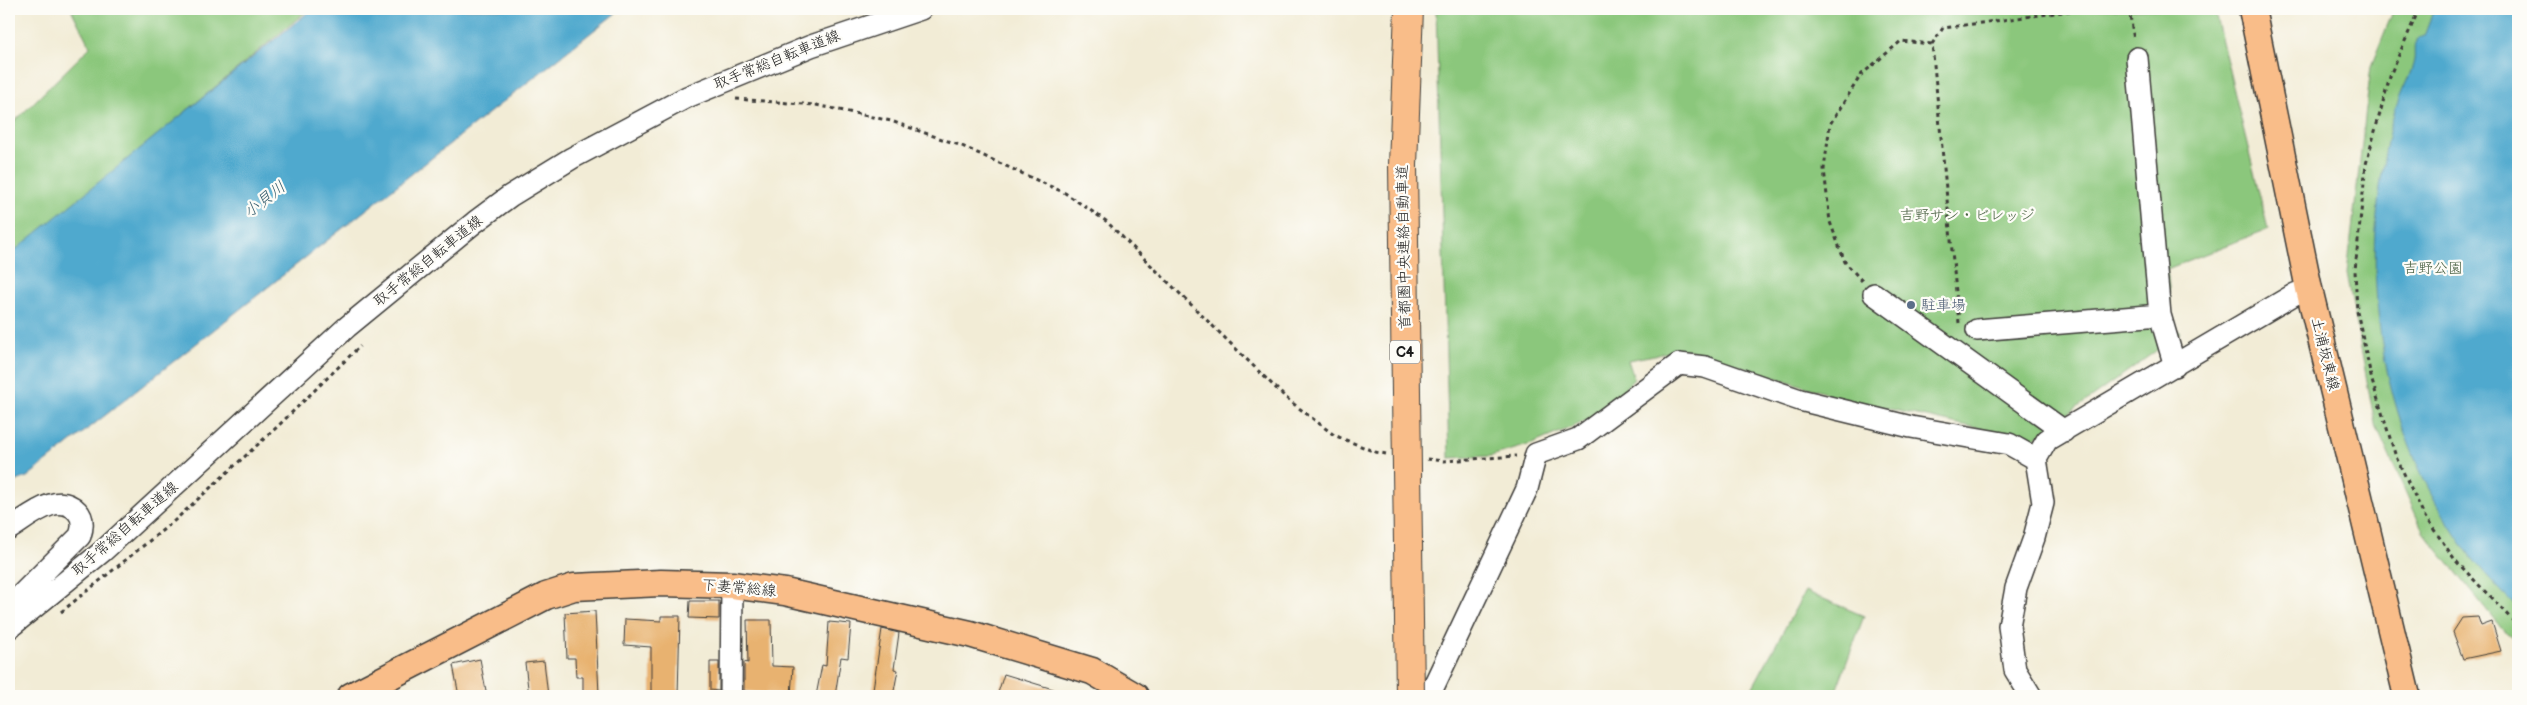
<svg xmlns="http://www.w3.org/2000/svg" width="2527" height="705" viewBox="0 0 2527 705" font-family="'Balsamiq Sans','Klee One',sans-serif">
	<style>
		.green { fill: #8bc77c; stroke: #54724c }
		.water { fill: #50a9ce; stroke: #366275 }
		.building { fill: #e8b26f }
		.lines { fill: none; stroke-linecap: round; stroke-linejoin: round }
		.minor-casing { stroke: #3c3b38; stroke-width: 24 }
		.major-casing { stroke: #3c3b38; stroke-width: 29 }
		.path { stroke: #3c3b38; stroke-width: 3; stroke-dasharray: 4 4; stroke-linecap: butt }
		.minor { stroke: #fff; stroke-width: 21 }
		.major { stroke: #f9bd89; stroke-width: 26 }
		.highway-bridge-casing { stroke: #3c3b38; stroke-width: 30; stroke-linecap: butt }
		.highway-bridge { stroke: #f9bd89; stroke-width: 28 }
		.service-dot { fill: #5c6f8a; stroke: #fdfcf7; stroke-width: 2 }
		.labels { text-anchor: middle; dominant-baseline: central; stroke-width: 4.5; stroke-linejoin: round; paint-order: stroke }
		.shield { fill: #fdfcf7; stroke: #605f5e; stroke-width: 1 }
		.shield-label { font-size: 14px; font-weight: bold; fill: #1c1c1c }
		.street-label { font-size: 15px; fill: #1c1c1c; stroke: #fdfcf7 }
		.park-label { font-size: 15px; fill: #486042; stroke: #fdfcf7 }
		.service-label { font-size: 15px; fill: #4e5e75; stroke: #fdfcf7; text-anchor: start }
		.water-label { font-size: 16px; font-style: italic; fill: #335b6c; stroke: #fdfcf7 }
	</style>
	<rect width="100%" height="100%" fill="#fdfcf7"/>
	<filter id="ink" filterUnits="userSpaceOnUse"><feTurbulence type="fractalNoise" baseFrequency=".02" numOctaves="2"/><feDisplacementMap in="SourceGraphic" scale="10" xChannelSelector="R" yChannelSelector="G"/><feConvolveMatrix kernelMatrix="1 2 1 2 8 2 1 2 1" color-interpolation-filters="sRGB"/></filter>
	<filter id="wash" filterUnits="userSpaceOnUse"><feTurbulence type="fractalNoise" baseFrequency=".0096" numOctaves="4" result="noise"/><feDisplacementMap in="SourceGraphic" scale="20" xChannelSelector="R" yChannelSelector="G"/><feGaussianBlur stdDeviation="1.12" result="paint"/><feColorMatrix in="noise" values="0 0 0 0 0 0 0 0 0 0 0 0 0 0 0 0 0 1.4 0 .05"/><feComposite in="paint" operator="in"/></filter>
	<g filter="url(#wash)">
		<rect width="100%" height="100%" fill="#f2ecd6"/>
		<path class="green" d="M71,9h238l-225,187 -75,59v-128l81,-80z
			M1436,9h778l54,220 -101,40 6,57 8,7 -149,107 -188,-41 -158,-50 -58,11 6,19 -36,37 -66,28 -41,12 -42,2z
			M2394,9h124v633l-16,-13 -79,-98 -48,-107 -28,-151 24,-207z
			M1805,591l59,25 -30,80h-86z"/>
		<path class="water" d="M312,9h309l-594,468 -18,7v-229z
			M2434,9h84v128l-3,36 3,61v374c-23,-23 -46,-47 -63,-74 -67,-102 -91,-227 -75,-347 4,-30 8,-60 19,-88 5,-13 13,-27 15,-39 1,-7 -1,-13 2,-19 2,-4 4,-5 8,-6z"/>
		<g id="blocks">
			<path class="building" d="M690,601h29v18l-30,-1z
				M595,611l4,83h-16v-17h-7l-1,-19h-8l-2,-45z
				M661,616h19l-2,80h-27v-49l-27,-2 1,-26 36,2z
				M2478,617l3,9 11,-4 9,29 -38,8 -10,-27 9,-14z
				M747,620h24l1,46 21,1 -2,28 -47,-4v-29l4,1z
				M829,622l22,2 -3,34 -7,-1 -6,39h-19l6,-31 4,1z
				M882,629l17,4 -5,36 4,1 -5,26h-21z
				M480,659l7,37h-28l-6,-31z
				M544,661l4,35h-19l-4,-33z
				M710,662h9v29l-9,-1z
				M1004,674l62,19v3h-69z"/>
		</g>
	</g>
	<g filter="url(#ink)">
		<use href="#blocks" fill-opacity="0" stroke="#3c3b38" stroke-width="1"/>
		<g class="lines">
			<defs>
				<path id="minor" d="M2137,58l23,257 15,51
					M1874,294l190,137
					M1977,330l183,-15
					M9,529c19,-11 48,-39 68,-18 7,7 6,16 3,25l-58,58 -13,18
					M9,628l94,-77 244,-224 128,-105 35,-26 62,-38 115,-61 124,-51 110,-37
					M731,696l1,-111
					M1429,696l98,-207 9,-35 42,-15 101,-75 26,3 95,33 111,27 98,17 27,15
					M2031,696l-16,-26 -6,-44 7,-38 18,-50 9,-35 -7,-44 11,-19 248,-146 14,-5"/>
				<path id="major" d="M2252,9l57,280 98,407
					M351,696l195,-100 28,-9 87,-4 71,2 53,7 185,42 122,37 43,25"/>
			</defs>
			<use href="#minor" class="minor-casing"/>
			<use href="#major" class="major-casing"/>
			<path class="path" d="M2129,9l5,31
				M2419,9l-28,64 -25,91 -11,106 2,41 15,70 24,76 29,60 31,44 62,65
				M736,99l80,6 75,16 71,25 103,47 41,28 180,177 48,37 41,17 11,2
				M1862,281l-17,-19 -15,-40 -6,-53 6,-45 31,-49 40,-34 31,3
				M1959,323l-27,-279 11,-16 142,-19
				M1427,459l16,2 73,-5
				M61,612l113,-91 103,-94 83,-81"/>
			<use href="#minor" class="minor"/>
			<use href="#major" class="major"/>
			<defs>
				<path id="highway-bridge" d="M1409,9l-6,156 7,531"/>
			</defs>
			<use href="#highway-bridge" class="highway-bridge-casing"/>
			<use href="#highway-bridge" class="highway-bridge"/>
		</g>
	</g>
	<circle class="service-dot" cx="1911" cy="305" r="5"/>
	<g class="labels">
		<rect class="shield" x="1390" y="340.5" width="30" height="23" rx="4"/>
		<g class="shield-label">
			<text x="1405" y="352">C4</text>
		</g>
		<g class="street-label">
			<text transform="translate(777 60) rotate(-22)">取手常総自転車道線</text>
			<text transform="translate(1404 247) rotate(-91)">首都圏中央連絡自動車道</text>
			<text transform="translate(428 261) rotate(-39)">取手常総自転車道線</text>
			<text transform="translate(2325 354) rotate(76)">土浦坂東線</text>
			<text transform="translate(125 529) rotate(-41)">取手常総自転車道線</text>
			<text transform="translate(739 588) rotate(5)">下妻常総線</text>
		</g>
		<g class="park-label">
			<text x="1967" y="215">吉野サン・ビレッジ</text>
			<text x="2433" y="268">吉野公園</text>
		</g>
		<g class="service-label">
			<text x="1921" y="305">駐車場</text>
		</g>
		<g class="water-label">
			<text transform="translate(265 200) rotate(-38)">小貝川</text>
		</g>
	</g>
	<rect width="2527" height="705" fill="none" stroke="#fdfcf7" stroke-width="30"/>
</svg>
